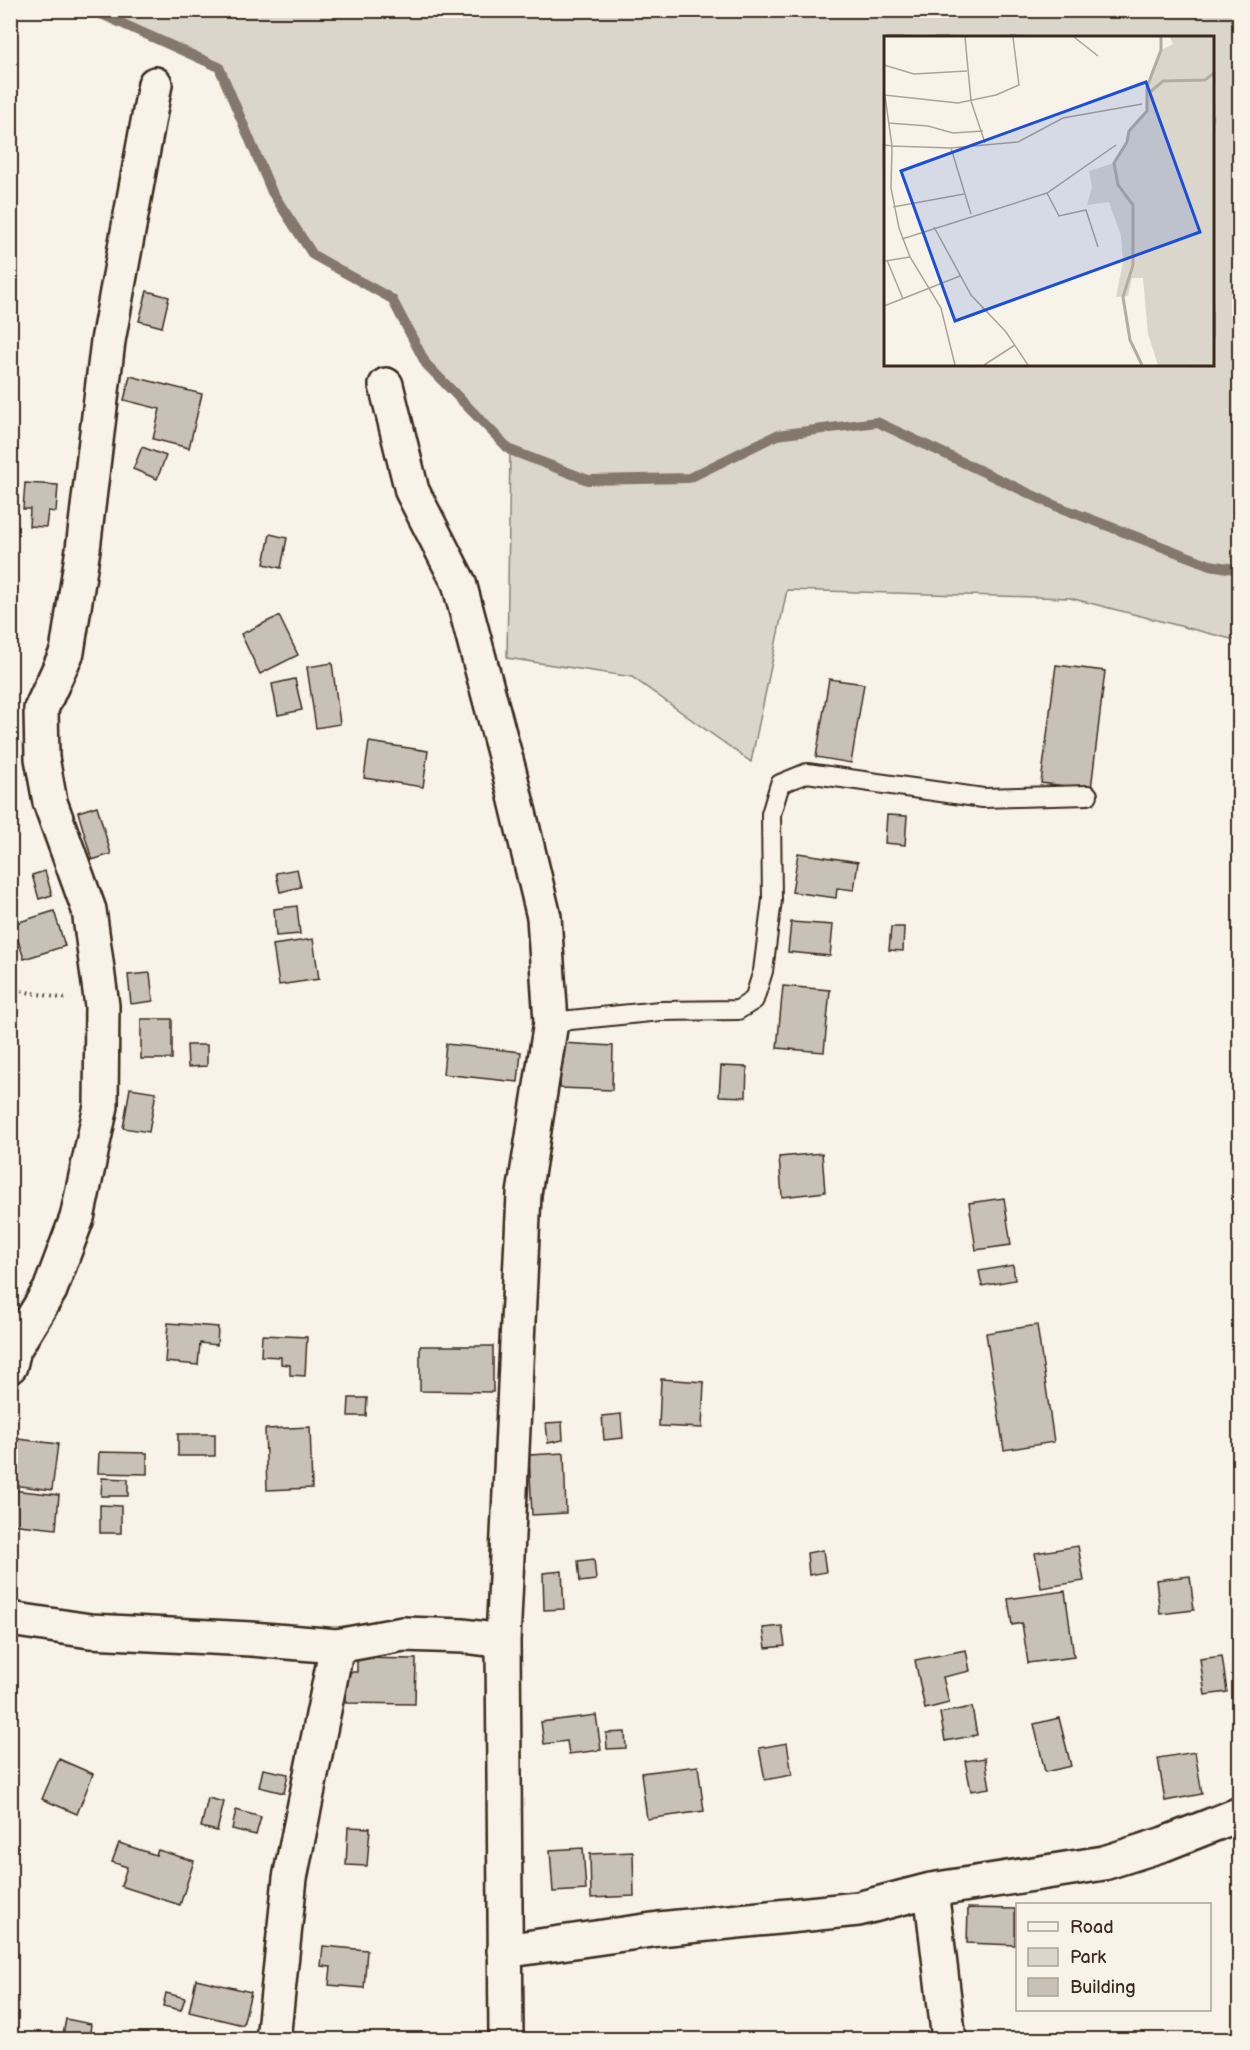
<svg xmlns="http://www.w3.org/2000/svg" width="1250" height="2050" viewBox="0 0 1250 2050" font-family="'Balsamiq Sans',sans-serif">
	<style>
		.green { fill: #dbd6cb; stroke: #8b8074; stroke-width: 1.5; fill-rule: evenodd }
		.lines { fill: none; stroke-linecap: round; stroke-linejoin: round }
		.stream { stroke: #84786c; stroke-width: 10 }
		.building { fill: #c8c1b6; stroke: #3b2a1e; stroke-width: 1.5 }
		.service-casing { stroke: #3b2a1e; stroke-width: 22 }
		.minor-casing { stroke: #3b2a1e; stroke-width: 38 }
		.path { stroke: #3b2a1e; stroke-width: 4; stroke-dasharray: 1.5 4.5; stroke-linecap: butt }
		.service { stroke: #f7f3e8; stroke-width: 18 }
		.minor { stroke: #f7f3e8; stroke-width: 33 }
		.inset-river { fill: none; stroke: #b4aca0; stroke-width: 3 }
		.inset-road { fill: none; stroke: #aca397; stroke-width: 1.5 }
		.view { fill: #1d4ed8; fill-opacity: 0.15; stroke: #1d4ed8; stroke-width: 3 }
		.inset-edge { fill: none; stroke: #3b2a1e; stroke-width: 3 }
	</style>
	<rect width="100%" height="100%" fill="#f7f3e8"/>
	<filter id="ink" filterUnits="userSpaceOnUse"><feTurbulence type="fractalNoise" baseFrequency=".0167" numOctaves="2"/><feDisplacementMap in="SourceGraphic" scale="12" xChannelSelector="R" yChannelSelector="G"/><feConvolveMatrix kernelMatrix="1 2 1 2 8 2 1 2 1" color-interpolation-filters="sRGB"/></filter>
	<g filter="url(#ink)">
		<path class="green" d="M92,11h1147v630l-169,-43 -283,-8 -36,172 -119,-85 -125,-19 3,-208 -84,-86 -34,-65 -79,-44 -41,-63 -53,-125zM886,38h326v326h-326z"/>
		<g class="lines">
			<path class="stream" d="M92,10l127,57 53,125 41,63 79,44 34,65 84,86 78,30 101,-2 88,-43 100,-13 179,84 154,59 30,5"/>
		</g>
		<path class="building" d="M147,291l22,6 -7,30 -23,-6z
			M130,376l72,18 -13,54 -36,-9 7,-30 -36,-9z
			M142,447l24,9 -9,23 -24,-10z
			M25,483l33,2 -2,27 -8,-1 -2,16 -17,-1 1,-17h-7z
			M270,534l17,4 -6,30 -17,-4z
			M279,616l19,39 -38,19 -19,-40z
			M332,663l8,61 -24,4 -9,-61z
			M1056,665l49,6 -14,118 -50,-6z
			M295,679l7,31 -24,5 -6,-31z
			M829,679l35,5 -13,79 -35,-6z
			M369,742l59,9 -5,36 -59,-9z
			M97,806l14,48 -19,6 -14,-48z
			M887,815l20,1 -2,29 -20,-2z
			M798,853l60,9 -4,28 -17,-2 -1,10 -44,-6z
			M297,869l4,18 -21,5 -4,-19z
			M45,871l7,24 -13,4 -7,-24z
			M297,906l3,28 -24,2 -2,-27z
			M54,911l11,35 -41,13 -11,-35z
			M791,922l42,3 -3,31 -42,-4z
			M891,927h13l-1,24 -14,-1z
			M313,939l6,40 -40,6 -6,-40z
			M150,973l3,28 -22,3 -3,-29z
			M783,986l47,4 -6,62 -47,-4z
			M141,1019h31v40h-31z
			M561,1043l52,3 -1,44 -52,-2z
			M446,1044l75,8 -3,30 -75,-8z
			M187,1045h20v21l-19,1z
			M721,1066l26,1 -1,30 -27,-1z
			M130,1088l26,4 -7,40 -26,-4z
			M822,1153l3,39 -43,5 -3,-40z
			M1004,1198l7,47 -35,5 -7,-47z
			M1013,1265l2,15 -33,6 -3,-15z
			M168,1323l50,4 -1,18 -17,-2 -2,22 -33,-3z
			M1037,1325l17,117 -50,8 -18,-117z
			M262,1335l45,2 -2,39 -15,-1v-10l-9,-1v-7l-20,-1z
			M420,1346h73v46l-73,-1z
			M661,1379l43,3 -2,46 -43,-2z
			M349,1398h18l-1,18h-18z
			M621,1414l2,24 -19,2 -2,-24z
			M562,1422l1,18 -15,3 -2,-20z
			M310,1427l2,61 -45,2 -2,-61z
			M178,1434h37v22h-37z
			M18,1439l40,5 -6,46 -40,-5z
			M99,1452l48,1v21l-49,-1z
			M564,1453l2,60 -34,2 -3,-60z
			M102,1478l26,1v17h-27z
			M11,1490l48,5 -3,34 -46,-5z
			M100,1505l21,1v27h-21z
			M1078,1546l6,35 -43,7 -6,-35z
			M823,1550l3,22 -17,3 -2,-22z
			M594,1559l2,21 -16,2 -2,-21z
			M562,1571l2,38 -20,1 -1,-37z
			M1190,1576l4,34 -34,4 -4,-34z
			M1065,1591l9,66 -46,6 -6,-40 -10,2 -4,-26z
			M782,1626l3,20 -19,2 -3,-20z
			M966,1650l4,21 -27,6 6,26 -24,6 -10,-49z
			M1222,1656l5,36 -22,3 -5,-36z
			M357,1658l59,1 -1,45 -69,-1 1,-31h10z
			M972,1707l5,28 -32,6 -5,-28z
			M596,1715l5,35 -32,4 -2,-13 -23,3 -3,-22z
			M1059,1718l12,48 -26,6 -11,-48z
			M625,1732l1,16 -19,1 -1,-16z
			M787,1743l5,32 -27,5 -6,-32z
			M1195,1752l7,42 -37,7 -7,-43z
			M985,1758l5,30 -19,3 -6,-30z
			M59,1759l34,15 -16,40 -35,-15z
			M698,1766l6,45 -57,8 -6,-46z
			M263,1769l25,5 -4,19 -25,-6z
			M208,1798l16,4 -7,29 -16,-4z
			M236,1810l25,7 -5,18 -24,-6z
			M348,1827l22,1 -3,38 -21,-1z
			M119,1843l37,12 2,-5 36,11 -14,44 -59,-19 6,-19 -15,-5z
			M583,1848l3,42 -33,2 -3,-42z
			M633,1852l1,44 -43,2 -1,-44z
			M968,1908l47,1v36l-48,-2z
			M323,1946l44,4 -3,38 -35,-3 2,-18 -10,-1z
			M196,1979l55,13 -8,33 -54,-13z
			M166,1993l19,5 -4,12 -18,-4z
			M66,2019l25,5 -2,16h-27z"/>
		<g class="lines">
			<defs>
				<path id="service" d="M551,1022l109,-11 78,-1 16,-10 9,-29 9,-71 -1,-86 9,-30 27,-11 176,25 105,-3"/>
				<path id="minor" d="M386,385l26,106 47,92 50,188 35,146 7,105 -27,172 -21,447 3,399
					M10,1366l4,-17 36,-59 27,-72 24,-112 1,-100 -13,-96 -39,-108 -8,-44 -1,-49 26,-57 16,-103 25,-208 47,-257
					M10,1619l80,12 161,8 86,7 66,-12 61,2 39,5
					M931,1890l18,150
					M504,1951l155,-22 199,-20 73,-19 173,-27 60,-19 76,-30
					M273,2040l17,-162 47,-232"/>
			</defs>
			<use href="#service" class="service-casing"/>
			<use href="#minor" class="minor-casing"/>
			<path class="path" d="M10,989l56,10"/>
			<use href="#service" class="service"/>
			<use href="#minor" class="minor"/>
		</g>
	</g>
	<g transform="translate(884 36)">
		<rect width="330" height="330" fill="#f7f3e8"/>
		<path d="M286,1h44v328h-56l-10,-31 -5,-56h-11l-4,18 -12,1 7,-35 -2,-26 -12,-34 -22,3 5,-18 -3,-16 25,-8 13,-21 2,-11 18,-20 3,-37 11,-24 12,-6z" fill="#dbd6cb"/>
		<path class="inset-river" d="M266,56l13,-11 42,-1 9,-7M258,329l-12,-25 -7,-43 10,-32v-60l-15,-20 -4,-22 13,-21 2,-11 18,-20v-24l14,-37v-13"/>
		<path class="inset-road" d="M81,1l6,64 14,42M190,1l24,19M0,29l30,9 53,-3M0,59l74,8 38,-8 23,-10 -6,-48M4,87l40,3 25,7 30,-2M0,109l8,1 -7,-50M67,112l20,66M163,157l12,23 27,-6 12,37M9,171l71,-13M50,191l37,68 35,37 22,33M18,203l145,-46 69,-48M3,224l16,39M1,225l25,-4M0,270l76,-30M71,329l-14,-57 -31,-51 -11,-29 -8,-40 1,-42 59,2 67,-6 45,-24 79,-14M100,329l31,-20"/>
		<path class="view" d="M262,46l54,150 -245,89 -54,-150z"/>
		<rect width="330" height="330" class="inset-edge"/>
	</g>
	<rect width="1250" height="2050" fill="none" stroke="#f7f3e8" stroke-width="36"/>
	<rect x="18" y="18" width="1214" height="2014" fill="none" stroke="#3b2a1e" stroke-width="2" filter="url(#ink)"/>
	<rect x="1016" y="1903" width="195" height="108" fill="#f7f3e8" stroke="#aca397" stroke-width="1.5"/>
	<rect x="1028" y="1922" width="30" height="9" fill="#f7f3e8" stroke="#aca397" stroke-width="1.5"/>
	<text x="1070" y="1933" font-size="18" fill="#3b2a1e">Road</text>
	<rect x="1028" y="1948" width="30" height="18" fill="#dbd6cb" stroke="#aca397" stroke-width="1.5"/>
	<text x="1070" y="1963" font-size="18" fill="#3b2a1e">Park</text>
	<rect x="1028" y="1978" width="30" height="18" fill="#c8c1b6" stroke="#aca397" stroke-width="1.5"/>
	<text x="1070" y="1993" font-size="18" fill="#3b2a1e">Building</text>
</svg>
